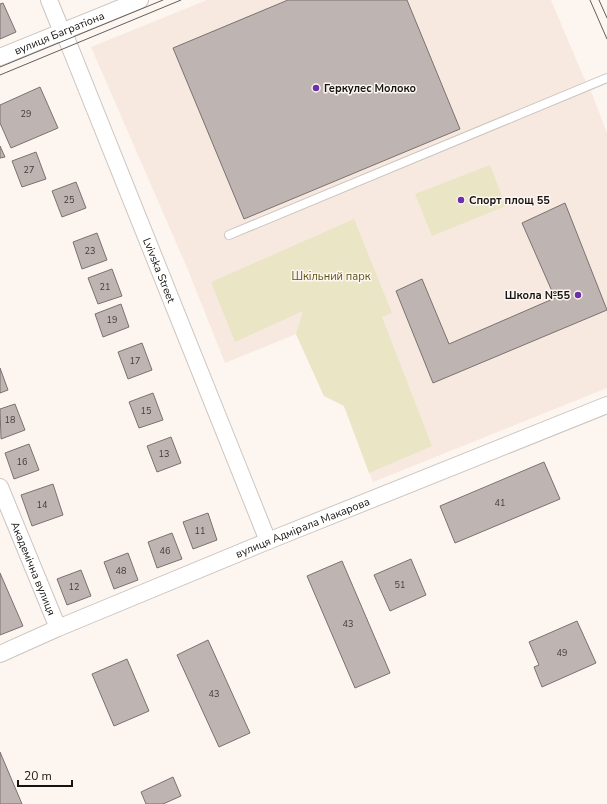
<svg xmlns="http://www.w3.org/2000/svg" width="607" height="804" viewBox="0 0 607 804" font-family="'Nunito Sans',sans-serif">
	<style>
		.built { fill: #f8e9e0 }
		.green { fill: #eae5c5 }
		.building { fill: #beb5b3; stroke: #7a7270 }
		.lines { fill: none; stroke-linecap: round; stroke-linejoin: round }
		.service-casing { stroke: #ccc5c0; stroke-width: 10 }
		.minor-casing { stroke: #ccc5c0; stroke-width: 18 }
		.service { stroke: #fff; stroke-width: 8 }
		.minor { stroke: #fff; stroke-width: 16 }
		.tram { stroke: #635f5c; stroke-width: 1 }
		.poi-dot { fill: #6b31a7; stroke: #fdf5f0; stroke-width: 1.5 }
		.labels { text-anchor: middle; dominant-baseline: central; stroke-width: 3; stroke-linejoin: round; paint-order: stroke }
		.number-label { font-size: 9px; fill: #403c3a }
		.street-label { font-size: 11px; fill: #161412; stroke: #fdf5f0 }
		.poi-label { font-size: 11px; font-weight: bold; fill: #161412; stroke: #fdf5f0; text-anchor: start }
		.park-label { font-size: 11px; fill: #5f5412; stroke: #fdf5f0 }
	</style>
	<rect width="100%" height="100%" fill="#fdf5f0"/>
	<path class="built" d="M207,0h344l33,78 5,8 18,47v255l-234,94 -29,-76 -20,-10 -28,-62 -71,29 -37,-93 -97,-223z"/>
	<path class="green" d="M490,165l16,41 -74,30 -17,-42z
		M354,219l38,94 -10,4 50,129 -63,27 -25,-67 -20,-10 -28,-62 7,-23 -68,31 -24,-60z"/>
	<path class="building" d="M288,0h119l53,129 -216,90 -71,-171z
		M3,3l13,29 -16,7v-35z
		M40,87l18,41 -47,20 -11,-25v-18z
		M0,146l5,11 -5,1z
		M36,152l10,27 -24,8 -10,-26z
		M76,182l10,26 -24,9 -10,-26z
		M565,203l42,107 -174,73 -37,-92 26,-12 27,65 106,-46 -33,-75z
		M97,233l10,27 -25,9 -9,-27z
		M112,269l10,27 -24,8 -10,-26z
		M121,304l8,23 -26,10 -8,-23z
		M142,343l10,27 -24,9 -10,-27z
		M0,368l8,22 -8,3z
		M153,393l10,27 -24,8 -10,-26z
		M15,404l10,26 -24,9 -1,-30z
		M171,437l10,26 -24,9 -10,-26z
		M29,444l10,26 -25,9 -9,-26z
		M544,462l16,37 -105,44 -15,-37z
		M53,484l10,31 -31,11 -11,-31z
		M208,513l9,27 -24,9 -10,-27z
		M172,533l10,26 -25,9 -9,-26z
		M128,553l10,27 -24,9 -10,-27z
		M411,559l15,36 -36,16 -16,-36z
		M342,561l48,112 -35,15 -48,-112z
		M81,570l10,26 -24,9 -10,-26z
		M0,573l23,53 -23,9z
		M577,621l19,42 -54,24 -8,-20 5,-2 -10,-23z
		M208,640l42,93 -31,14 -42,-92z
		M127,659l22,52 -35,15 -22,-52z
		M0,752l22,52h-22z
		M173,777l8,19 -18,8h-17l-5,-12z"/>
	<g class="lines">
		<defs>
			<path id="service" d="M229,235l378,-157"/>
			<g id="minor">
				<path id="s1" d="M49,0l13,32 5,8 201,501"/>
				<path id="s2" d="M0,57l140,-57"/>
				<path id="s3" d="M0,487l58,141"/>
				<path id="s4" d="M0,654l58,-26 210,-87 339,-136"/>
			</g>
		</defs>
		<use href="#service" class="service-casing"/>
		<use href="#minor" class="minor-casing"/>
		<use href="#service" class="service"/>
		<use href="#minor" class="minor"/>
		<path class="tram" d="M590,0l17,39
			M599,0l8,18
			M0,67l163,-67
			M0,75l181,-75"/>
	</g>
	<g class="poi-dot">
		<circle cx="316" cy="88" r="4"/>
		<circle cx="461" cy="200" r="4"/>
		<circle cx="578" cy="295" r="4"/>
	</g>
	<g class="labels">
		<g class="number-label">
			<text x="26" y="114">29</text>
			<text x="29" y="170">27</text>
			<text x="69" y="200">25</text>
			<text x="90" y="251">23</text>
			<text x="105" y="287">21</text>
			<text x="112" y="320">19</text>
			<text x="135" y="361">17</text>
			<text x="146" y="411">15</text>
			<text x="10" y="420">18</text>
			<text x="164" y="454">13</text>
			<text x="22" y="462">16</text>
			<text x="500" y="503">41</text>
			<text x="42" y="505">14</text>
			<text x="200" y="531">11</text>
			<text x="165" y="551">46</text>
			<text x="121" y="571">48</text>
			<text x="400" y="585">51</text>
			<text x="74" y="587">12</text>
			<text x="348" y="624">43</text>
			<text x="562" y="653">49</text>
			<text x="214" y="694">43</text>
		</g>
		<g class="street-label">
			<text stroke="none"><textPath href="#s2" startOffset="64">вулиця Багратіона</textPath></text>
			<text stroke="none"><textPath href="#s1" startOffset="292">Lvivska Street</textPath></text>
			<text stroke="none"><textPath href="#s4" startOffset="328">вулиця Адмірала Макарова</textPath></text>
			<text stroke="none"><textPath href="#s3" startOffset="88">Академічна вулиця</textPath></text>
		</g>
		<g class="poi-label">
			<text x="324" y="88">Геркулес Молоко</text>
			<text x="469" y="200">Спорт площ 55</text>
			<text x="570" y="295" text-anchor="end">Школа №55</text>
		</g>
		<g class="park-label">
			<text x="331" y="276">Шкільний парк</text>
		</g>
	</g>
	<path d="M18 780v6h54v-6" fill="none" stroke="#161412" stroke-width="2"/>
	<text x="24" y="780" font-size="12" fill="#161412" stroke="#fdf5f0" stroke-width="3" paint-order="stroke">20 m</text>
</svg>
